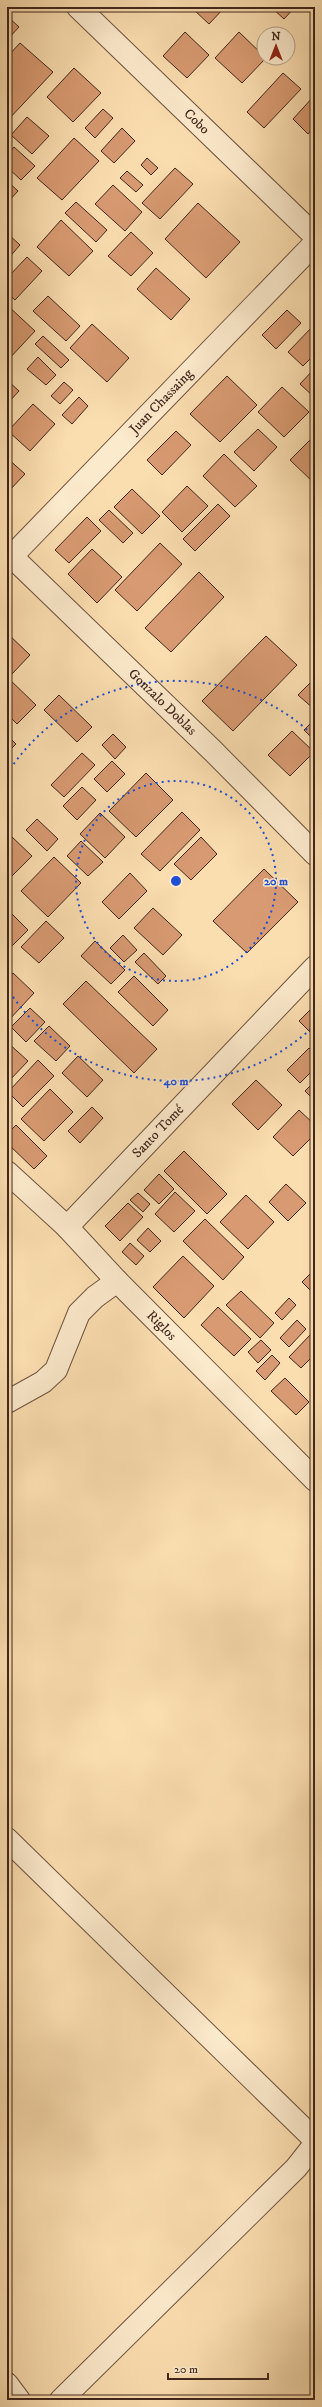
<svg xmlns="http://www.w3.org/2000/svg" width="322" height="2407" viewBox="0 0 322 2407" font-family="'IM FELL DW Pica',serif">
	<style>
		.building { fill: #d89a72; stroke: #40261c }
		.lines { fill: none; stroke-linecap: round; stroke-linejoin: round }
		.street-casing { stroke: #6f5441; stroke-width: 24 }
		.street { stroke: #fceacc; stroke-width: 22 }
		.ring { fill: none; stroke: #1d4ed8; stroke-width: 2; stroke-dasharray: 2 4 }
		.labels { text-anchor: middle; dominant-baseline: central; stroke-width: 3; stroke-linejoin: round; paint-order: stroke }
		.street-label { font-size: 14px; fill: #40261c; stroke: #fceacc }
		.centre { fill: #1d4ed8; stroke: #fceacc; stroke-width: 2 }
		.ring-label { font-size: 12px; text-anchor: middle; font-weight: bold; fill: #1d4ed8; stroke: #fceacc; stroke-width: 3; stroke-linejoin: round; paint-order: stroke }
	</style>
	<rect width="100%" height="100%" fill="#fbdeb0"/>
	<filter id="stains"><feTurbulence type="fractalNoise" baseFrequency=".005" numOctaves="4"/><feColorMatrix values="0 0 0 0 .2 0 0 0 0 .09 0 0 0 0 .02 0 0 0 .5 -.17"/></filter>
	<radialGradient id="worn" r=".72"><stop offset=".6" stop-color="#630" stop-opacity="0"/><stop offset="1" stop-color="#630" stop-opacity=".3"/></radialGradient>
	<path class="building" d="M195,7h30l-16,17 -16,-15z
		M271,7h24l-11,12z
		M7,16l12,11 -12,13z
		M185,32l24,23 -22,23 -24,-22z
		M239,32l27,26 -24,25 -27,-25z
		M20,43l33,29 -46,49v-64z
		M74,68l27,25 -28,29 -26,-25z
		M283,73l18,16 -37,39 -17,-16z
		M314,96l1,30 -7,8 -15,-15z
		M103,109l10,9 -18,20 -10,-10z
		M27,117l22,19 -17,18 -21,-19z
		M122,128l13,13 -21,22 -13,-12z
		M74,138l25,23 -37,39 -25,-22z
		M14,147l21,19 -14,14 -14,-13v-12z
		M147,158l11,10 -7,7 -10,-10z
		M175,168l18,16 -33,35 -18,-16z
		M127,171l16,14 -7,7 -16,-14z
		M7,181l11,10 -11,12z
		M113,185l29,27 -17,19 -30,-27z
		M76,202l31,28 -11,12 -31,-29z
		M198,203l42,39 -34,36 -41,-39z
		M61,220l32,31 -24,25 -32,-29z
		M131,232l22,21 -22,23 -23,-20z
		M7,233l13,12 -13,15z
		M27,257l15,14 -27,29 -8,-7v-15z
		M156,268l34,31 -19,21 -34,-31z
		M48,296l32,30 -14,15 -33,-30z
		M7,305l28,26 -27,29 -1,-1z
		M287,310l14,13 -25,26 -14,-14z
		M92,324l37,34 -22,24 -37,-34z
		M315,324v30l-12,12 -15,-14z
		M43,336l26,24 -8,8 -26,-24z
		M38,357l18,18 -10,10 -19,-16z
		M315,368v30l-15,-14z
		M227,376l30,29 -37,37 -30,-28z
		M7,380l12,11 -12,13z
		M64,382l9,8 -13,14 -9,-8z
		M282,387l27,25 -25,25 -26,-25z
		M79,397l9,9 -16,18 -10,-9z
		M33,404l22,20 -25,27 -22,-20z
		M258,429l19,18 -23,24 -20,-19z
		M176,431l15,14 -29,30 -15,-15z
		M315,435v49l-25,-24z
		M224,454l33,32 -22,21 -32,-31z
		M7,458l18,16 -18,19z
		M187,486l21,20 -26,26 -20,-20z
		M132,489l28,27 -18,18 -28,-27z
		M218,504l12,12 -35,35 -12,-12z
		M109,510l24,23 -10,10 -24,-23z
		M87,517l14,14 -32,32 -14,-13z
		M160,543l22,21 -45,47 -22,-21z
		M92,549l30,28 -25,26 -29,-29z
		M199,572l25,25 -53,55 -26,-24z
		M7,633l23,22 -18,19 -5,-6z
		M266,636l31,29 -64,66 -31,-30z
		M7,677l29,28 -19,19 -10,-10z
		M315,678v30l-1,1 -16,-14z
		M59,695l33,32 -15,15 -33,-32z
		M315,719v22l-11,-11z
		M292,731l22,21 -24,24 -22,-21z
		M113,734l13,13 -11,12 -13,-14z
		M7,735l9,9 -9,9z
		M82,753l13,12 -31,32 -13,-12z
		M112,761l13,13 -18,18 -13,-13z
		M146,773l27,27 -37,37 -27,-26z
		M82,787l14,13 -19,20 -14,-14z
		M182,812l18,18 -40,41 -19,-17z
		M100,813l25,24 -20,21 -25,-24z
		M37,819l21,20 -11,12 -21,-21z
		M10,835l22,21 -25,25v-43z
		M201,837l16,17 -26,26 -17,-16z
		M81,841l22,21 -15,14 -21,-20z
		M54,857l27,26 -33,34 -27,-26z
		M264,869l34,33 -51,51 -34,-32z
		M130,873l17,18 -28,28 -17,-17z
		M153,908l29,27 -19,20 -29,-27z
		M9,911l19,19 -21,21v-38z
		M46,921l18,17 -25,25 -18,-16z
		M123,935l14,15 -13,12 -14,-14z
		M95,941l30,29 -14,14 -30,-28z
		M144,953l22,23 -8,8 -23,-22z
		M13,973l21,20 -26,28 -1,-41z
		M134,976l34,34 -15,16 -35,-34z
		M86,981l71,68 -23,24 -71,-69z
		M315,1005v32l-16,-16z
		M30,1008l15,14 -19,20 -15,-15z
		M49,1026l21,20 -14,15 -22,-20z
		M7,1042l21,19 -21,22z
		M309,1048l6,6v14l-15,15 -13,-13z
		M78,1056l25,24 -16,17 -25,-24z
		M38,1060l16,16 -31,31 -15,-15z
		M256,1080l26,25 -24,25 -26,-26z
		M315,1081v20l-10,-10z
		M50,1089l23,23 -29,29 -23,-22z
		M92,1107l11,11 -23,25 -12,-12z
		M299,1110l16,15v9l-22,22 -20,-19z
		M16,1125l31,31 -13,13 -27,-26v-9z
		M184,1151l43,43 -20,20 -43,-43z
		M159,1174l15,15 -15,15 -15,-14z
		M286,1184l20,19 -18,18 -19,-19z
		M175,1192l20,19 -21,21 -19,-18z
		M138,1193l12,11 -7,8 -13,-12z
		M246,1195l28,27 -26,27 -28,-27z
		M128,1203l15,14 -23,24 -15,-15z
		M205,1219l39,38 -21,23 -40,-39z
		M148,1228l13,13 -11,11 -13,-12z
		M130,1243l14,13 -8,9 -14,-13z
		M183,1256l31,30 -30,32 -31,-31z
		M315,1269v26l-13,-13z
		M241,1291l33,32 -14,15 -34,-33z
		M289,1298l7,7 -14,15 -7,-7z
		M218,1307l33,32 -17,17 -33,-31z
		M297,1320l9,9 -17,18 -9,-9z
		M312,1333l3,4v17l-14,14 -12,-11z
		M261,1340l10,10 -13,13 -10,-11z
		M272,1355l8,8 -15,17 -9,-9z
		M285,1378l24,24 -13,13 -25,-24z"/>
	<g class="lines">
		<defs>
			<g id="street">
				<path id="s1" d="M78,7l237,229"/>
				<path id="s2" d="M7,552l206,199 102,103"/>
				<path id="s3" d="M7,561l308,-318"/>
				<path id="s4" d="M7,1172l60,55 50,54 198,199"/>
				<path id="s5" d="M67,1227l248,-260"/>
				<path d="M7,1402l36,-20 13,-12 23,-57 16,-16 22,-16"/>
				<path d="M7,1839l308,301"/>
				<path d="M7,2384l12,16"/>
				<path d="M61,2400l235,-232 19,-24"/>
			</g>
		</defs>
		<use href="#street" class="street-casing"/>
		<use href="#street" class="street"/>
	</g>
	<g class="ring">
		<circle cx="176" cy="881" r="100"/>
		<path d="M315 1025A200 200 0 0 1 7 988M7 774A200 200 0 0 1 315 737"/>
	</g>
	<g class="labels">
		<g class="street-label">
			<text stroke="none"><textPath href="#s1" startOffset="165">Cobo</textPath></text>
			<text stroke="none"><textPath href="#s3" startOffset="222">Juan Chassaing</textPath></text>
			<text stroke="none"><textPath href="#s2" startOffset="216">Gonzalo Doblas</textPath></text>
			<text stroke="none"><textPath href="#s5" startOffset="132">Santo Tomé</textPath></text>
			<text stroke="none"><textPath href="#s4" startOffset="218">Riglos</textPath></text>
		</g>
	</g>
	<circle cx="176" cy="881" r="6" class="centre"/>
	<g class="ring-label">
		<text x="276" y="885">20 m</text>
		<text x="176" y="1085">40 m</text>
	</g>
	<rect width="322" height="2407" fill="none" stroke="#fbdeb0" stroke-width="24"/>
	<rect x="8" y="8" width="306" height="2391" fill="none" stroke="#40261c" stroke-width="2"/>
	<rect x="12" y="12" width="298" height="2383" fill="none" stroke="#40261c"/>
	<g transform="translate(276 46)"><circle r="19" fill="#fceacc" stroke="#b19c86"/>
	<path d="M0-3L7 15L0 10L-7 15Z" fill="#8f2418"/>
	<text y="-6" font-size="11" font-weight="bold" text-anchor="middle" fill="#40261c">N</text>
	</g>
	<path d="M168 2373v6h100v-6" fill="none" stroke="#40261c" stroke-width="2"/>
	<text x="174" y="2373" font-size="12" fill="#40261c" stroke="#fceacc" stroke-width="3" paint-order="stroke">20 m</text>
	<rect width="100%" height="100%" filter="url(#stains)"/>
	<rect width="100%" height="100%" fill="url(#worn)"/>
</svg>
